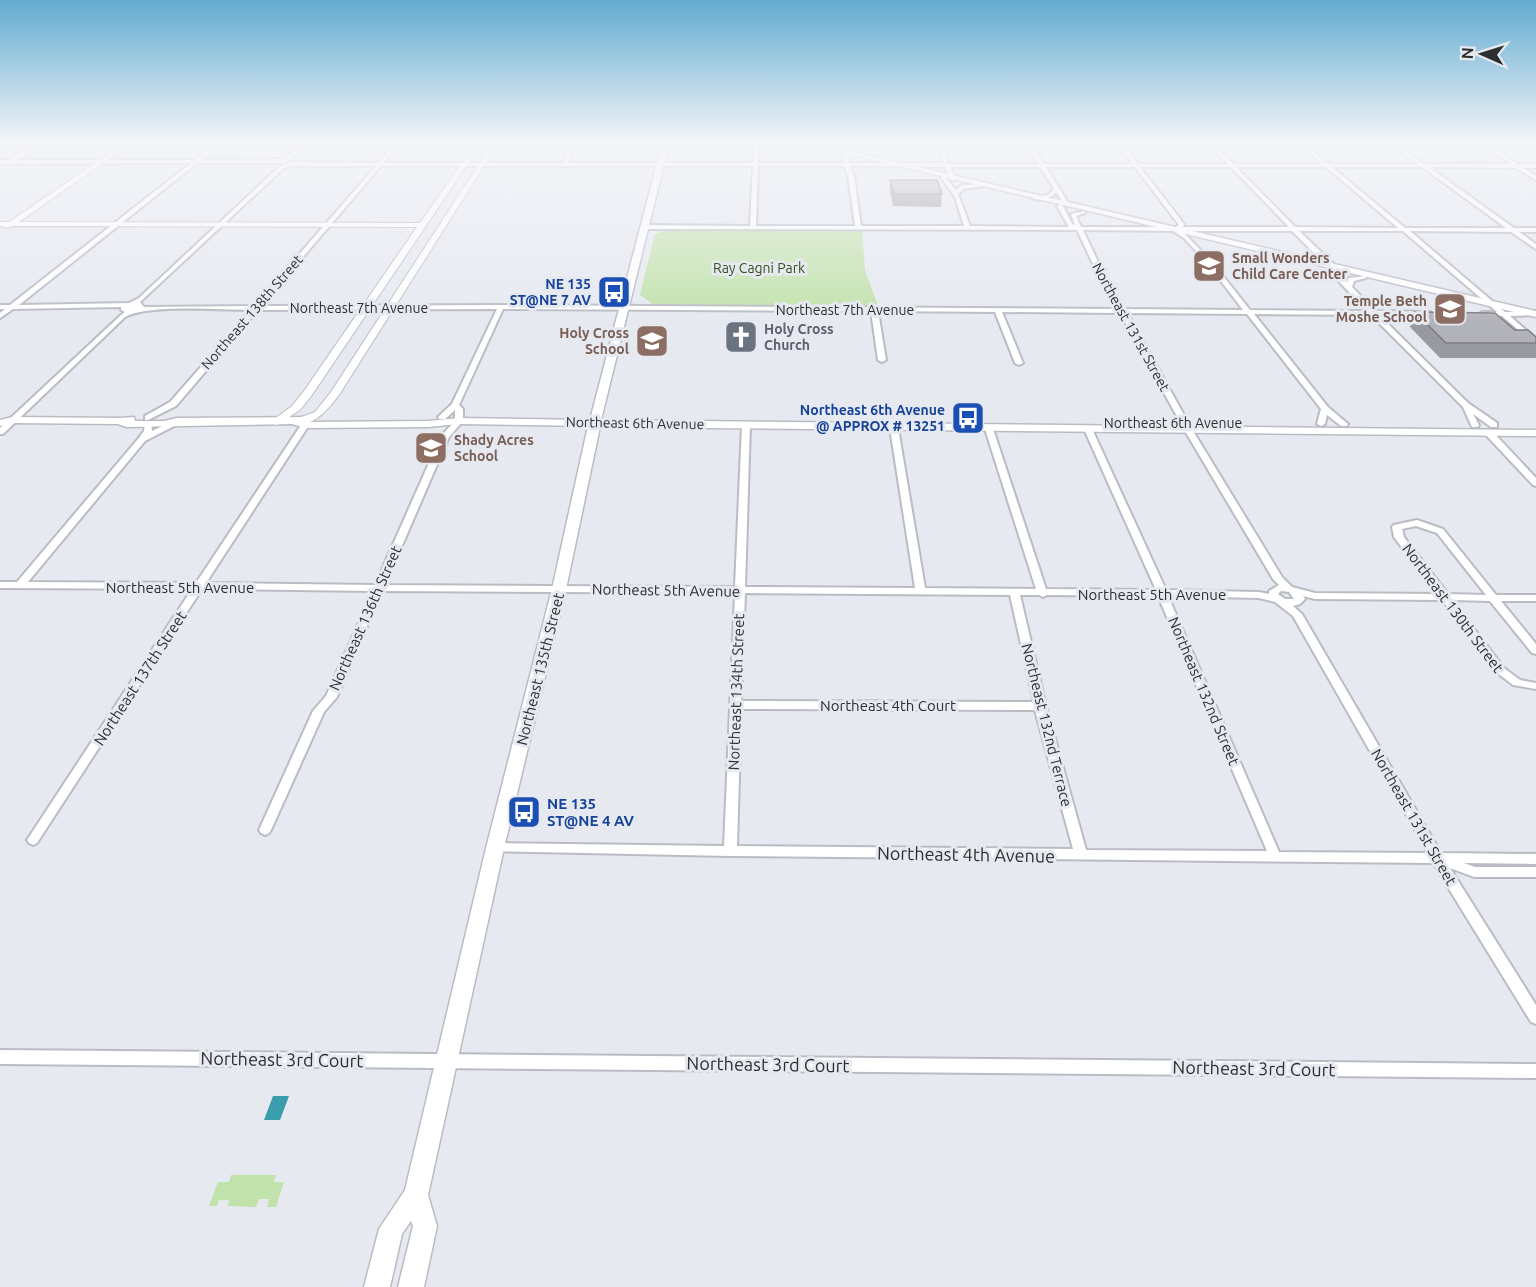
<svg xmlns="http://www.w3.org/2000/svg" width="1536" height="1287" viewBox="0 0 1536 1287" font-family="Ubuntu,sans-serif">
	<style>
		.green { fill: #c2e2ab }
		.water { fill: #3a9dac }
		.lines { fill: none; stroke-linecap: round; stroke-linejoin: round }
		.minor-casing { stroke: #babcc3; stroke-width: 4 }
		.tertiary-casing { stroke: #babcc3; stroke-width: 2 }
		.secondary-casing { stroke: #babcc3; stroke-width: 3 }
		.minor { fill: #fff; fill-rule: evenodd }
		.tertiary { fill: #fff; fill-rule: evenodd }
		.secondary { fill: #fff; fill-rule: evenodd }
		.wall { fill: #9999a0 }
		.building { fill: #b2b2ba; stroke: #7d7d82; stroke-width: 1.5 }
		.labels { text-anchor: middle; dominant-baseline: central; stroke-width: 6; stroke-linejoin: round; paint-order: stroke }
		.far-education-label { font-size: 14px; font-weight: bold; fill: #785e54; stroke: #e7e9f1; text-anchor: start }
		.far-park-label { font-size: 14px; fill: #345019; stroke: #e7e9f1 }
		.far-transit-label { font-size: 14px; font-weight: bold; fill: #164399; stroke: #e7e9f1; text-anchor: end }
		.far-street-label { font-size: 14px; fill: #2d2e30; stroke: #e7e9f1 }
		.far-worship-label { font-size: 14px; font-weight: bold; fill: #5b616d; stroke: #e7e9f1; text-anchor: start }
		.street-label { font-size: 15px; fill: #2d2e30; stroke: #e7e9f1 }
		.transit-label { font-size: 15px; font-weight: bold; fill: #164399; stroke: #e7e9f1; text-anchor: start }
		.near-street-label { font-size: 18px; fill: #2d2e30; stroke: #e7e9f1 }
	</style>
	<rect width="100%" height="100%" fill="#e7e9f1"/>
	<path class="green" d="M667,230h195l3,40 13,36 -224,-1 -14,-10 15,-61z
		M231,1175h45l-2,7h10l-8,25h-9l2,-8h-10l-3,8 -28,-1 1,-6h-10l-2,6h-8l9,-24h11z"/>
	<path class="water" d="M273,1096h16l-9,24h-16z"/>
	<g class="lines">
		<defs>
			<path id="minor" d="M34,144h6l-24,16h179l20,-16h5l-19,16 83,-1 20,-15h5l-24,19h-88l-178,142 110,-2 10,-5 141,-132 9,-4 89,1 16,-19h5l-15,19h178l9,-19h5l-8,19h185l1,-18 4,-1v19h85l2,-19h4v19h95l-8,-19h5l8,20h90l-12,-20h5l12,20h88l-14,-20h5l15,20h90l-19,-20h5l19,20h89l-23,-20h5l24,20h90l-27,-20h5l28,20h87l-30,-20h6l31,20h18v4h-13l13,8v4l-20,-12 -87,-1 85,61h22v4h-17l17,12v5l-25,-17 -101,-1 95,81 31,-1v4l-26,1 26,23v6l-34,-29 -22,-1 -1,-1 3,-2h15l-94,-81h-104l36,34v2l-3,1 15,14 2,-4 17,-2v2l-12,3 -2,6 23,24 55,1 1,1 -3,2h-49l89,88 29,20v4h-6l-18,-13 6,11 -1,2h-6l-9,-20 -92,-92 -117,-1 74,93 20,17 -1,2h-6l-14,-11 -2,9 -4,2 -4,-2 4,-15 -74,-95 -120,-1 66,118 89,146 10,10 23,6 122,1 -43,-57 -2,-10 2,-2 23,-5 26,9 53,66h40v6h-35l35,43v10l-4,-1 -42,-52 -38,-1 52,68 16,12 16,3v6l-23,-4 -17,-13 -54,-72 -127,-1 -12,-3 2,3 -5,5 -7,2 9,8 139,239 95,1v10l-72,-1 11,4h61v10h-62l-24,-9 86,137v19l-5,-2 -98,-159 -703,-7 -240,-5 -1,-3 1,-3 5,-2 229,3 11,-253 -353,-2 -45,106 -13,15 -53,118 -2,3 -4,2 -4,-2 -2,-3 54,-119 13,-15 47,-105 -171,-2 -165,254 -4,2 -4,-2 -2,-3 2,-3 163,-248 -192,-1v-6h17l121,-143 6,-8 1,-9h6l1,9 25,-12h3v4l-35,18 -117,141 168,1 105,-158 4,-2 4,2 -103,158 169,2 66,-149 14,-15v-11l-10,9h-6l-1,-2 14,-13 45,-95 -239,1 -82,96 -28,14h-3v-4l25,-14 81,-92c-31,0 -102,-6 -126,7l-122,117h-3v-6l121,-113 4,-3 -4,-2v-3l-108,2 -13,9v-5l5,-4h-5v-4h10l181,-142 -191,1v-4h9zM290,166h86l-122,140 -110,1 -4,-5 144,-134zM381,166h372l-3,60 -104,-1 -3,2 3,2 431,1 16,34 25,45 -617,-4 -240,1zM758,166h86l4,10 7,50h-99zM850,166l95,1 5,12 3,2 3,-2 -6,-12h90l14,22 -6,6 -16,3c7,4 19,0 24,-6l10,14 3,-2 -23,-37h89l44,58 -3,2h-95l-5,-11 9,-3v-2l-14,3 4,11 -3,-1 -9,-18 -3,-2 -3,2 12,21 -99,-1 -12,-32 6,-5 20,-3 -3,-2 -19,1 -6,5 -12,-15 -3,2 14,20 9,29h-103l-7,-50zM1140,167h91l58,60h-106l1,-3zM1236,167h90l72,61 -103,-1zM1332,167h90l84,61h-101zM1083,230l90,1 11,7 24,26 35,46 -119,-1 -25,-45zM1182,231h110l20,20 19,16 -4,2 40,42 -117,-1 -38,-48zM503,309l368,2 7,49 4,2 4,-2 -8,-49 117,1 20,51 4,2 4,-2 -21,-51 118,1 65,118 88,148 6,6 -10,6v3l-10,-2 -93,-2 -74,-161 -4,-2 -4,2 72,161 -110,-1 -53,-160 -4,-2 -4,2 51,160 -111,-1 -27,-160 -4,-2 -4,2 25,160 -170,-1 5,-162 -4,-2 -4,2 -7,162 -350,-2 64,-148 14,-16v-12l-4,-4zM1416,526l21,7 49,62 -38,-1 -44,-57 -2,-8zM1281,591l8,1 5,7h-9l-7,-5zM745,593l265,2 24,107 -293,-1zM1020,595h19l4,2 4,-2 111,1 109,255 -181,-1 -40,-144zM1168,596l91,2 16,4 18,14 135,237 -149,-1zM741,709l294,1 38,139 -336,-3z
				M1485,430h6l45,48v8l-3,-1 -48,-51z
				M0,1050l1536,14v14l-1536,-14z"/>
			<path id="tertiary" d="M123,144h7l-111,78 401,1 55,-79h6l-169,251 -12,15 -23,15 -4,-1v-4l19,-14 12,-15 113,-164 -404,-1 -5,2 -8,-2v-4h9z
				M492,144h6l-159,251c-12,15 -24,32 -46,29v-4l22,-8 16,-20z"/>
			<path id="secondary" d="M662,144h7l-68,276 935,10v6l-936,-9 -34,162 -62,259 -76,347 9,31 -13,61h-26l15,-61 -2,-5 -9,13 -12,53h-26l15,-58 26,-39 81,-342 66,-259 36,-163 -129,-2 -31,3 -123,1 -13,-4 -166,3 -8,-3 -106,-1 -12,3v-6l12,-3 108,1 14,-1 1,4h29l13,-3 128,-1 4,1 1,4 118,-1 31,-3 131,2z
				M806,144h13l717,167v6z"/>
		</defs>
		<use href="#minor" class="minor-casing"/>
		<use href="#tertiary" class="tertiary-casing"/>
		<use href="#secondary" class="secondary-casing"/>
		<use href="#minor" class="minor"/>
		<use href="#tertiary" class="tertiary"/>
		<use href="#secondary" class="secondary"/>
	</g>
	<path class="wall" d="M890,180l52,14 -1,13 -48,-1 -3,-14z
		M1415,312l100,18 21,7v21h-96l-30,-31z"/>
	<path class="building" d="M890,180h47l5,14h-48z
		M1415,312l80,1 20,17h13l8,7v6h-90z"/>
	<linearGradient id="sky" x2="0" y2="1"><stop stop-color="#62abd0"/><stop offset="0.44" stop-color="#f4f5f9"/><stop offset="1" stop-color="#f4f5f9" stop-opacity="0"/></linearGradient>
	<rect width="1536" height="324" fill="url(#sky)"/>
	<defs>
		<symbol id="school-square" viewBox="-11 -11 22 22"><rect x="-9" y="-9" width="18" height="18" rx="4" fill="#8d6e63" stroke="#e7e9f1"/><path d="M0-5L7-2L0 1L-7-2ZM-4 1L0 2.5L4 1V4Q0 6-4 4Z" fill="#fff"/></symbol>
		<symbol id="bus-square" viewBox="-11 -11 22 22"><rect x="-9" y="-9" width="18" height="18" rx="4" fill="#1a4fb4" stroke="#e7e9f1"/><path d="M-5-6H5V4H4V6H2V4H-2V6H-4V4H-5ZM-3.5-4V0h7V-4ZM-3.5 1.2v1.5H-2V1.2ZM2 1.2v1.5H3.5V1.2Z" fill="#fff"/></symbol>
		<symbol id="church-square" viewBox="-11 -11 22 22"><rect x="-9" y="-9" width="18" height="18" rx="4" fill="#6b7280" stroke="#e7e9f1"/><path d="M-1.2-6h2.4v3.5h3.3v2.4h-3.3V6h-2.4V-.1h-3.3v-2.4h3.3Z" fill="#fff"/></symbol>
	</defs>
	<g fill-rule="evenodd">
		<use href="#school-square" x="1190" y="247" width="38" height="38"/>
		<use href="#bus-square" x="595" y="273" width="38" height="38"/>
		<use href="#school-square" x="1431" y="290" width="38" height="38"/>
		<use href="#church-square" x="722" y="318" width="38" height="38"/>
		<use href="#school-square" x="633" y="322" width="38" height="38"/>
		<use href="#bus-square" x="949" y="399" width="38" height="38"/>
		<use href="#school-square" x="412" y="429" width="38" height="38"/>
		<use href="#bus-square" x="505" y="793" width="38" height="38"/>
	</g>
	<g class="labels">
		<g class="far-education-label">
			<text x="1232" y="258">Small Wonders<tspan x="1232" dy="16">Child Care Center</tspan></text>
			<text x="1427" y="301" text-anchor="end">Temple Beth<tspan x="1427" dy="16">Moshe School</tspan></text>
			<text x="629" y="333" text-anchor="end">Holy Cross<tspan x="629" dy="16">School</tspan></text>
			<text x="454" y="440">Shady Acres<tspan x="454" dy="16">School</tspan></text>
		</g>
		<g class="far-park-label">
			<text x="759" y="268">Ray Cagni Park</text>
		</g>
		<g class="far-transit-label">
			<text x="591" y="284">NE 135<tspan x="591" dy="16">ST@NE 7 AV</tspan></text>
			<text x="945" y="410">Northeast 6th Avenue<tspan x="945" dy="16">@ APPROX # 13251</tspan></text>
		</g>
		<g class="far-street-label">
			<text x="359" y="308">Northeast 7th Avenue</text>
			<text x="845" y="310">Northeast 7th Avenue</text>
			<text transform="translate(252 312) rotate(-49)">Northeast 138th Street</text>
			<text transform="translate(1131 327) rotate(61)">Northeast 131st Street</text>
			<text transform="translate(635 423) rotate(1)">Northeast 6th Avenue</text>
			<text x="1173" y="423">Northeast 6th Avenue</text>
		</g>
		<g class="far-worship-label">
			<text x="764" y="329">Holy Cross<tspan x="764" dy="16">Church</tspan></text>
		</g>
		<g class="street-label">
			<text x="180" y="587">Northeast 5th Avenue</text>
			<text transform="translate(666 590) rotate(1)">Northeast 5th Avenue</text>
			<text x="1152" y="594">Northeast 5th Avenue</text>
			<text transform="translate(1453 608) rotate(53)">Northeast 130th Street</text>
			<text transform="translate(365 618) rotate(-66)">Northeast 136th Street</text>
			<text transform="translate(540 669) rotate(-76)">Northeast 135th Street</text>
			<text transform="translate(140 678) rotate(-57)">Northeast 137th Street</text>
			<text transform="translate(1204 691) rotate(67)">Northeast 132nd Street</text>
			<text transform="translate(736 692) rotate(-88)">Northeast 134th Street</text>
			<text x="888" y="705">Northeast 4th Court</text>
			<text transform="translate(1047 725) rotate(76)">Northeast 132nd Terrace</text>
			<text transform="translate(1414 817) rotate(60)">Northeast 131st Street</text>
		</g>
		<g class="transit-label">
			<text x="547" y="803">NE 135<tspan x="547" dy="17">ST@NE 4 AV</tspan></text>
		</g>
		<g class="near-street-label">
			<text transform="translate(966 854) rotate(1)">Northeast 4th Avenue</text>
			<text transform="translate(282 1059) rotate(1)">Northeast 3rd Court</text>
			<text transform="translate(768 1064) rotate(1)">Northeast 3rd Court</text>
			<text transform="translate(1254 1068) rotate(1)">Northeast 3rd Court</text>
		</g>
	</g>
	<g transform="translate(1482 54) rotate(273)" stroke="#e7e9f1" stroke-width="4.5" paint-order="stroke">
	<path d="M0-4.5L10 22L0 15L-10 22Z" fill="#2d2e30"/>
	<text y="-9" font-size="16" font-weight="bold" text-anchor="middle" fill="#2d2e30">N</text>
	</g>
</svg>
